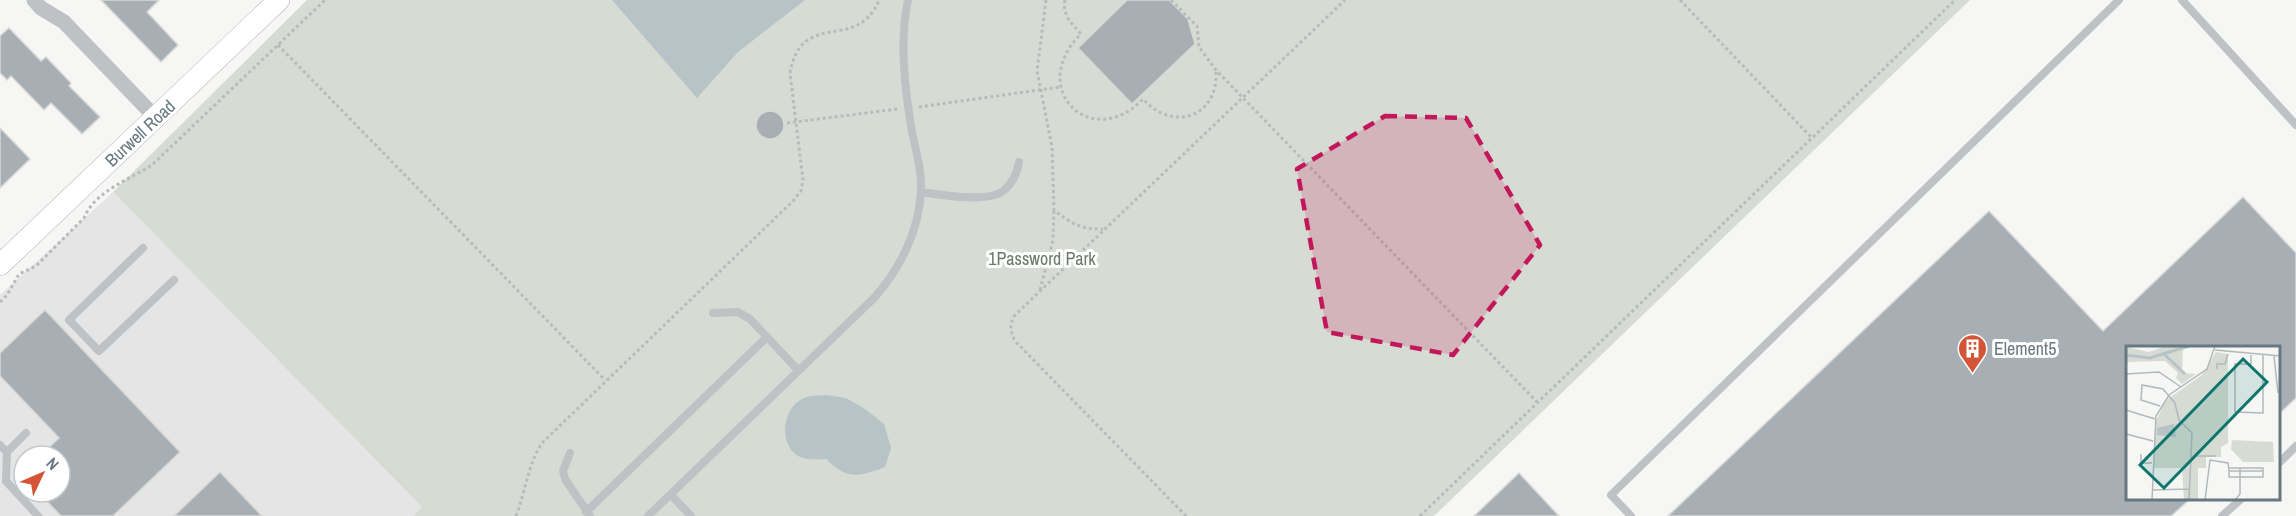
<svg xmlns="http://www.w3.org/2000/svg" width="2296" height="516" viewBox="0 0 2296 516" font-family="'Archivo Narrow',sans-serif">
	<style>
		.built { fill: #e4e5e4; fill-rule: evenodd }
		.green { fill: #d6dbd3 }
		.water { fill: #b7c3c7 }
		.building { fill: #a8afb4; stroke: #d8d8d6; stroke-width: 1.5 }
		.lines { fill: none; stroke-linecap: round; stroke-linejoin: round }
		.secondary-casing { stroke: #b0b6ba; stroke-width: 22 }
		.path { stroke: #b8bbbd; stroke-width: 3; stroke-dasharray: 3 3; stroke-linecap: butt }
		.service { stroke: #bec2c5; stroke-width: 8 }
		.minor { stroke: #bec2c5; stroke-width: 15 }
		.secondary { stroke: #fff; stroke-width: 21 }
		.marked { fill: #c2185b; fill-opacity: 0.2; stroke: #c2185b; stroke-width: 4.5; stroke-dasharray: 12 8; stroke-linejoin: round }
		.labels { text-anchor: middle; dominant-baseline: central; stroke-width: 6; stroke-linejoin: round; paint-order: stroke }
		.street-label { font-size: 18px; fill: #687882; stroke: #fff }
		.park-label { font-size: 18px; fill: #6b7a66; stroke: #fff }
		.poi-label { font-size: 18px; fill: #687882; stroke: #fff; text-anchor: start }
		.inset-river { fill: none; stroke: #b7c3c7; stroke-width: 3 }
		.inset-road { fill: none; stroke: #b0b9bc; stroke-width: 1.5 }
		.view { fill: #0f766e; fill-opacity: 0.15; stroke: #0f766e; stroke-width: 3 }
		.inset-edge { fill: none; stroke: #687882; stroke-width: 3 }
	</style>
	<rect width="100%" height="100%" fill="#f6f6f4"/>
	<path class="built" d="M113,192l309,315 -9,9h-413v-221zM24,456h36v36h-36z"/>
	<path class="green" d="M307,0h1663l-536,516h-1021l9,-9 -309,-315z"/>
	<path class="water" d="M612,0h193l-67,52 -41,46z
		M827,395l19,3 19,11 19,15 7,24 -6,19c-26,10 -38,13 -59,-8 -7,0 -16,1 -23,-1 -26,-8 -22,-51 1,-60 6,-3 17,-2 23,-3z"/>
	<path class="building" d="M101,0h58l-12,12 31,33 -17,17z
		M1127,0h42l19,19 7,25 -63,60 -54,-56z
		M9,28l32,33 5,-4 25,26 -2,3 31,31 -18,17 -31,-31 -7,7 -33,-34 -4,4 -7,-7v-37z
		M756 125a14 14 0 1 1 28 0a14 14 0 1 1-28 0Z
		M0,128l30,31 -30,29z
		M2243,197l53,56v145l-16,15v-65h-152v152h61l-18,16h-503l321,-305 114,120z
		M45,310l135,142 -67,64h-52l-23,-24h22v-36h-20l19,-18 -59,-62v-23z
		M220,472l42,44h-88z
		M1519,473l40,43h-85z"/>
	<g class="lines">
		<defs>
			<path id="secondary" d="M0,265l279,-265"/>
		</defs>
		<use href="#secondary" class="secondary-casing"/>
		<path class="path" d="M1046,0l-9,71 15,76 2,63c16,13 28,20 49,19
			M1065,0c-3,15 7,24 16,34 -55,54 10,119 62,65 29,33 75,19 73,-27
			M1171,0l26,26 2,21 17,23 321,332
			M1680,0l131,137
			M278,45l327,335
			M919,107l141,-20
			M787,123l111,-14
			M1040,290l13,-50 1,-30
			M0,302l7,-7 12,-21 17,-8 48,-48c11,-27 45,-38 68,-53l173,-165
			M516,516c10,-25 11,-50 26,-73l251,-242 8,-10 2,-11 -13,-107c12,-66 67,-19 89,-73
			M1186,516l-171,-175c-5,-10 -6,-16 0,-26l330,-315
			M1420,516l535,-516"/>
		<path class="service" d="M2182,0l114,125
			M921,192c19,3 67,11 82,-1 9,-7 14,-18 16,-29
			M143,248l-74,72 30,31 75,-71
			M713,313l25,-1 12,7 48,51
			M0,445l7,7 -1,29 32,35
			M7,452l19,-19
			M570,453l-7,18 2,8 25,37
			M2280,462l16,-16
			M671,495l20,21
			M586,512l181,-175
			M648,516l226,-218c26,-29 45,-67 47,-107 1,-20 -5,-40 -9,-59 -7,-42 -13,-90 -4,-132
			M1631,516l-20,-21 508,-495
			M2222,516l18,-16"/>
		<path class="minor" d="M34,0l7,8 23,14 92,96"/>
		<use href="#secondary" class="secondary"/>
	</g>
	<path class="marked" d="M1385,116l81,2 74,127 -87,110 -126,-23 -30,-163z"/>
	<defs>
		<symbol id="building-pin" viewBox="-11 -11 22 30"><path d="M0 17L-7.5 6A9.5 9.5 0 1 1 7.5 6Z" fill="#d35437" stroke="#fff"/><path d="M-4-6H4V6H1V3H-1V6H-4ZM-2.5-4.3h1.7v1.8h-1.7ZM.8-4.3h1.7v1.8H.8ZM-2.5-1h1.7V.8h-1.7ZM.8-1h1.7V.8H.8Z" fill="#fff"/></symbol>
	</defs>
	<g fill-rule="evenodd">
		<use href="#building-pin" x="1956" y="332" width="33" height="45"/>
	</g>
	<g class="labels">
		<g class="street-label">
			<text transform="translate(140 133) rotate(-43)">Burwell Road</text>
		</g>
		<g class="park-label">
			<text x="1042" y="258">1Password Park</text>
		</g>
		<g class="poi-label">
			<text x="1994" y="348">Element5</text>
		</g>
	</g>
	<g transform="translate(2126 346)">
		<rect width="154" height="154" fill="#f6f6f4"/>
		<path d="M39,0h18l-1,27 14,1 -14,10 -6,-6 2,-5 -13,-12 -39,1v-15l23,5zM90,6l12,2v89l-7,4v10h-15v11h-8v32h-14l-2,-32h-28l1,-44 10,-23 37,-26zM106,94l41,2 1,20h-31l-12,-13z" fill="#d6dbd3"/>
		<path d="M48,78l2,13 -19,-2v-7z" fill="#b7c3c7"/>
		<path class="inset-river" d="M38,8l21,20M0,9l24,3 39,-12"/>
		<path class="inset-road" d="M89,4l66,6M125,9v9h-16v48l28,1v-58M148,10l4,37M91,23v-5h8l3,-10M0,28l33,-2 22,15M34,60l-19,-6 1,-15 21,4 12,14 4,17 13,13 -3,67M0,64l29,9M0,88l27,7M15,108v9h11M67,110h23M103,125h34M26,144l37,-1M26,154l4,-84 13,-21 38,-26 8,-23M79,154l5,-40 18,3 1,8v6h34v-9h-34M109,154l5,-6v-26"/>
		<path class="view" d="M117,13l24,23 -103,106 -24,-23z"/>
		<rect width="154" height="154" class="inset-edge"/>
	</g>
	<g transform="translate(42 474) rotate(46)"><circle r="28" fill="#ffffff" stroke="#c3c9cd" stroke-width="1.5"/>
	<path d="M0-4.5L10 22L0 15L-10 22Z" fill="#d35437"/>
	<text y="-9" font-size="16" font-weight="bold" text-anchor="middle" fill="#687882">N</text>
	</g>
</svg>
